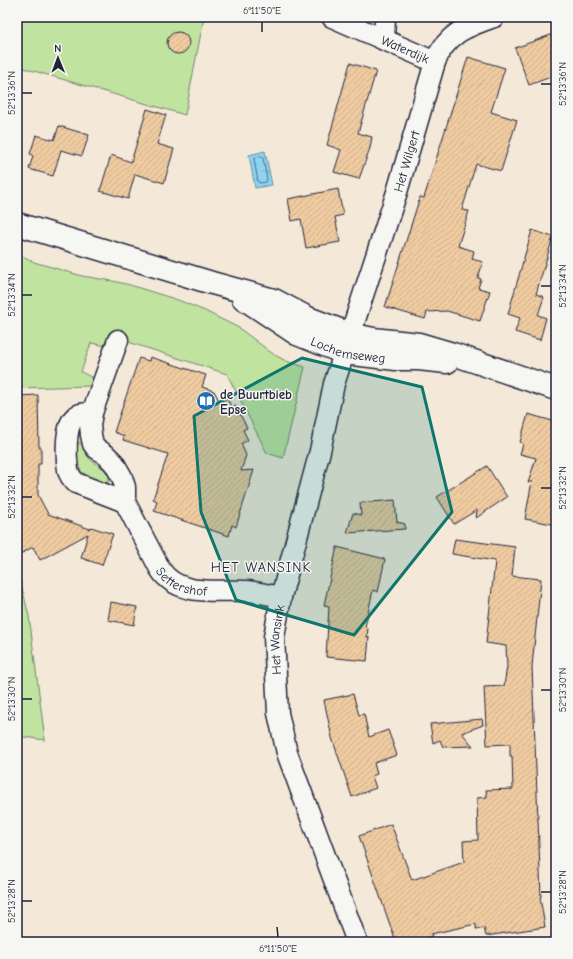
<svg xmlns="http://www.w3.org/2000/svg" width="573" height="959" viewBox="0 0 573 959" font-family="'Comic Neue',sans-serif">
	<style>
		.green { fill: #c0e49f; stroke: #71836d }
		.water { fill: url(#water-ripples); stroke: #638da8 }
		.lines { fill: none; stroke-linecap: round; stroke-linejoin: round }
		.shore { stroke: #4d6983; stroke-width: 1 }
		.building { fill: url(#building-hatch); stroke: #22223b }
		.minor-casing { stroke: #22223b; stroke-width: 23 }
		.primary-casing { stroke: #22223b; stroke-width: 25 }
		.minor { stroke: #f6f6f2; stroke-width: 20 }
		.primary { stroke: #f6f6f2; stroke-width: 22 }
		.marked { fill: #0f766e; fill-opacity: 0.2; stroke: #0f766e; stroke-width: 3; stroke-linejoin: round }
		.ticks { fill: none; stroke: #22223b; stroke-width: 1.5 }
		.labels { text-anchor: middle; dominant-baseline: central; stroke-width: 3; stroke-linejoin: round; paint-order: stroke }
		.street-label { font-size: 13px; fill: #22223b; stroke: #f6f6f2 }
		.poi-label { font-size: 13px; font-weight: bold; fill: #22223b; stroke: #f6f6f2; text-anchor: start }
		.neighbourhood-label { font-size: 14px; letter-spacing: 1px; fill: #22223b; stroke: #f6f6f2 }
		.neatline { fill: none; stroke: #22223b; stroke-width: 1.5 }
		.ticks-label { font-size: 10px; text-anchor: middle; fill: #22223b }
	</style>
	<defs>
		<pattern id="water-ripples" width="26" height="14" patternUnits="userSpaceOnUse"><rect width="26" height="14" fill="#8ed4f0"/><path d="M2 4q2-2 4 0t4 0M15 11q2-2 4 0t4 0" fill="none" stroke="#7ab6cf"/></pattern>
		<pattern id="building-hatch" width="6" height="6" patternUnits="userSpaceOnUse"><rect width="6" height="6" fill="#efcba0"/><path d="M-1 1l2-2M0 6l6-6M5 7l2-2" fill="none" stroke="#cdae8b"/></pattern>
	</defs>
	<rect width="100%" height="100%" fill="#f4e9d9"/>
	<filter id="ink" filterUnits="userSpaceOnUse"><feTurbulence type="fractalNoise" baseFrequency=".025" numOctaves="2"/><feDisplacementMap in="SourceGraphic" scale="8" xChannelSelector="R" yChannelSelector="G"/><feConvolveMatrix kernelMatrix="1 2 1 2 8 2 1 2 1" color-interpolation-filters="sRGB"/></filter>
	<g filter="url(#ink)">
		<path class="green" d="M17,17h187l-19,98 -168,-49z
			M17,253l17,9 48,14 31,5 17,4 48,15 27,11 34,17 34,26 13,7 19,6 -22,91 -16,-5 -40,-79 -105,-34 -16,6 -15,-3 -10,29 14,7 -2,7 -76,2z
			M78,443h4c3,5 3,11 7,15 6,8 22,10 20,24 -4,1 -8,-1 -12,-2 -21,-7 -20,-15 -20,-35z
			M17,574l2,1 10,41 16,124 -28,-4z"/>
		<path class="water" d="M265,151l7,34 -17,3 -6,-33z"/>
		<g class="lines">
			<path class="shore" d="M261,157l2,1 4,22 -1,2 -6,1 -2,-1 -4,-23 1,-2z"/>
		</g>
		<path class="building" d="M167 43a11 11 0 1 1 22 0a11 11 0 1 1-22 0Z
			M556,33v42l-27,10 -14,-37z
			M468,57l37,11 -14,44 26,8 -16,51 -25,-7 -14,46 7,1 -11,35 16,5 -2,8 11,3 -5,16 3,1 -3,9 12,3 -10,30 -33,-10 -20,1 -2,7 -40,-12 35,-110 4,1z
			M350,63l26,8 -18,62 14,4 -2,11 -11,31 -25,-7 7,-22 -14,-5z
			M147,109l19,6 -9,29 17,5 -10,34 -29,-9 -7,25 -28,-8 11,-36 20,7z
			M59,126l30,9 -7,21 -21,-6 -8,26 -24,-7 4,-13 -3,-2 6,-19 18,5z
			M338,189l5,26 -8,2 5,25 -34,6 -5,-29 -9,2 -4,-22z
			M532,230l21,7 -17,57 8,3 -6,18 8,3 -6,22 -25,-8 5,-14 -12,-4z
			M150,357l56,18 -4,12 12,4 6,11 7,-4 5,10 4,-2 11,22 -4,2 5,10 -7,4 5,11 -5,16 13,-1 -18,57 -4,-2 -3,11 -75,-25 3,-10 -4,-2 15,-45 -45,-14 1,-4 -10,-4 25,-74 10,3z
			M38,395l1,52h2v17h-3v31l10,19 42,15 1,-2 22,7 -11,31 -21,-7 7,-24 -48,26 -7,-13 -16,9v-160z
			M528,414l28,8v81l-4,21 -27,-5 7,-38 -4,2 8,-25 -16,-4 3,-10 -3,-2z
			M487,466l20,31 -31,21 1,-8 -23,14 -17,-27z
			M395,500l2,22 8,2v5l-58,4 6,-20 8,2 -1,-12z
			M455,539l60,8 -3,29 29,3 -9,87 9,231h-1l5,30 -59,9 -2,-8 -8,1v-5l-45,10 1,2 -16,6h-20l-37,-106 32,-12 21,56 52,-18 -1,-21 15,-1 -1,-42 10,-1 -1,-7 27,-1 -1,-33h-2v-12l-23,1 -3,-58 20,-1 3,-20 -1,-20 -20,-3 9,-82 -43,-7z
			M337,547l48,12 -7,33 -5,-2 -8,37 3,1 -1,9h2l-2,24 -41,-4 3,-51 -5,-1z
			M111,602l26,5 -3,18 -26,-5z
			M353,694l6,21 5,-1 5,23 19,-7 9,25 -23,8 3,11 -5,2 4,12 -24,9 -20,-59 -8,-38z
			M482,719l1,6 -21,8 11,13 -30,1 -3,-7 -7,3 -3,-19z"/>
		<g class="lines">
			<defs>
				<g id="minor">
					<path id="s1" d="M332,17l103,45"/>
					<path d="M384,40l1,-23"/>
					<path id="s2" d="M118,340l-26,73 -2,12 1,10 2,9 3,4 10,7 8,8 8,14 3,10v15l35,67c18,29 57,20 87,22 11,1 22,4 34,6"/>
					<path d="M92,413c-6,0 -13,0 -18,5 -9,9 -8,39 -6,52 1,5 4,9 8,13l49,19"/>
					<path id="s3" d="M357,942l-70,-189 -9,-40 -4,-76 7,-40 39,-146 14,-67 63,-192 38,-130c12,-29 31,-35 59,-45"/>
				</g>
				<g id="primary">
					<path d="M17,224l195,59 62,17 34,18 42,16 23,5 46,5 34,10 103,35"/>
					<path id="s4" d="M243,298l54,36 47,19 52,6h22l29,3"/>
				</g>
			</defs>
			<use href="#minor" class="minor-casing"/>
			<use href="#primary" class="primary-casing"/>
			<use href="#minor" class="minor"/>
			<use href="#primary" class="primary"/>
		</g>
	</g>
	<path class="marked" d="M302,358l120,29 30,125 -98,123 -118,-35 -35,-88 -7,-96z"/>
	<path class="ticks" d="M262,22v10M541,84h10M22,93h10M541,286h10M22,295h10M541,488h10M22,497h10M541,690h10M22,699h10M541,892h10M22,901h10M277,927l1,10"/>
	<defs>
		<symbol id="library-disc" viewBox="-11 -11 22 22"><circle r="9.5" fill="#1f6fb2" stroke="#f6f6f2"/><path d="M-6-4Q-3-5.5-.7-3.5V5Q-3 3-6 4ZM6-4Q3-5.5 .7-3.5V5Q3 3 6 4Z" fill="#fff"/></symbol>
	</defs>
	<g fill-rule="evenodd">
		<use href="#library-disc" x="195" y="390" width="22" height="22"/>
	</g>
	<g class="labels">
		<g class="street-label">
			<text stroke="none"><textPath href="#s1" startOffset="80">Waterdijk</textPath></text>
			<text stroke="none"><textPath href="#s3" startOffset="813">Het Wilgert</textPath></text>
			<text stroke="none"><textPath href="#s4" startOffset="119">Lochemseweg</textPath></text>
			<text stroke="none"><textPath href="#s2" startOffset="281">Settershof</textPath></text>
			<text stroke="none"><textPath href="#s3" startOffset="316">Het Wansink</textPath></text>
		</g>
		<g class="poi-label">
			<text x="220" y="394">de Buurtbieb<tspan x="220" dy="15">Epse</tspan></text>
		</g>
		<g class="neighbourhood-label">
			<text x="261" y="567">HET WANSINK</text>
		</g>
	</g>
	<rect width="573" height="959" fill="none" stroke="#f6f6f2" stroke-width="44"/>
	<g transform="translate(58 58) rotate(359)" stroke="#f6f6f2" stroke-width="3" paint-order="stroke">
	<path d="M0-3L7 15L0 10L-7 15Z" fill="#22223b"/>
	<text y="-6" font-size="11" font-weight="bold" text-anchor="middle" fill="#22223b">N</text>
	</g>
	<rect x="22" y="22" width="529" height="915" class="neatline"/>
	<g class="ticks-label">
		<text x="262" y="14">6°11'50"E</text>
		<text transform="translate(562 84) rotate(-90)" y="4">52°13'36"N</text>
		<text transform="translate(11 93) rotate(-90)" y="4">52°13'36"N</text>
		<text transform="translate(562 286) rotate(-90)" y="4">52°13'34"N</text>
		<text transform="translate(11 295) rotate(-90)" y="4">52°13'34"N</text>
		<text transform="translate(562 488) rotate(-90)" y="4">52°13'32"N</text>
		<text transform="translate(11 497) rotate(-90)" y="4">52°13'32"N</text>
		<text transform="translate(562 690) rotate(-90)" y="4">52°13'30"N</text>
		<text transform="translate(11 699) rotate(-90)" y="4">52°13'30"N</text>
		<text transform="translate(562 892) rotate(-90)" y="4">52°13'28"N</text>
		<text transform="translate(11 901) rotate(-90)" y="4">52°13'28"N</text>
		<text x="278" y="952">6°11'50"E</text>
	</g>
</svg>
